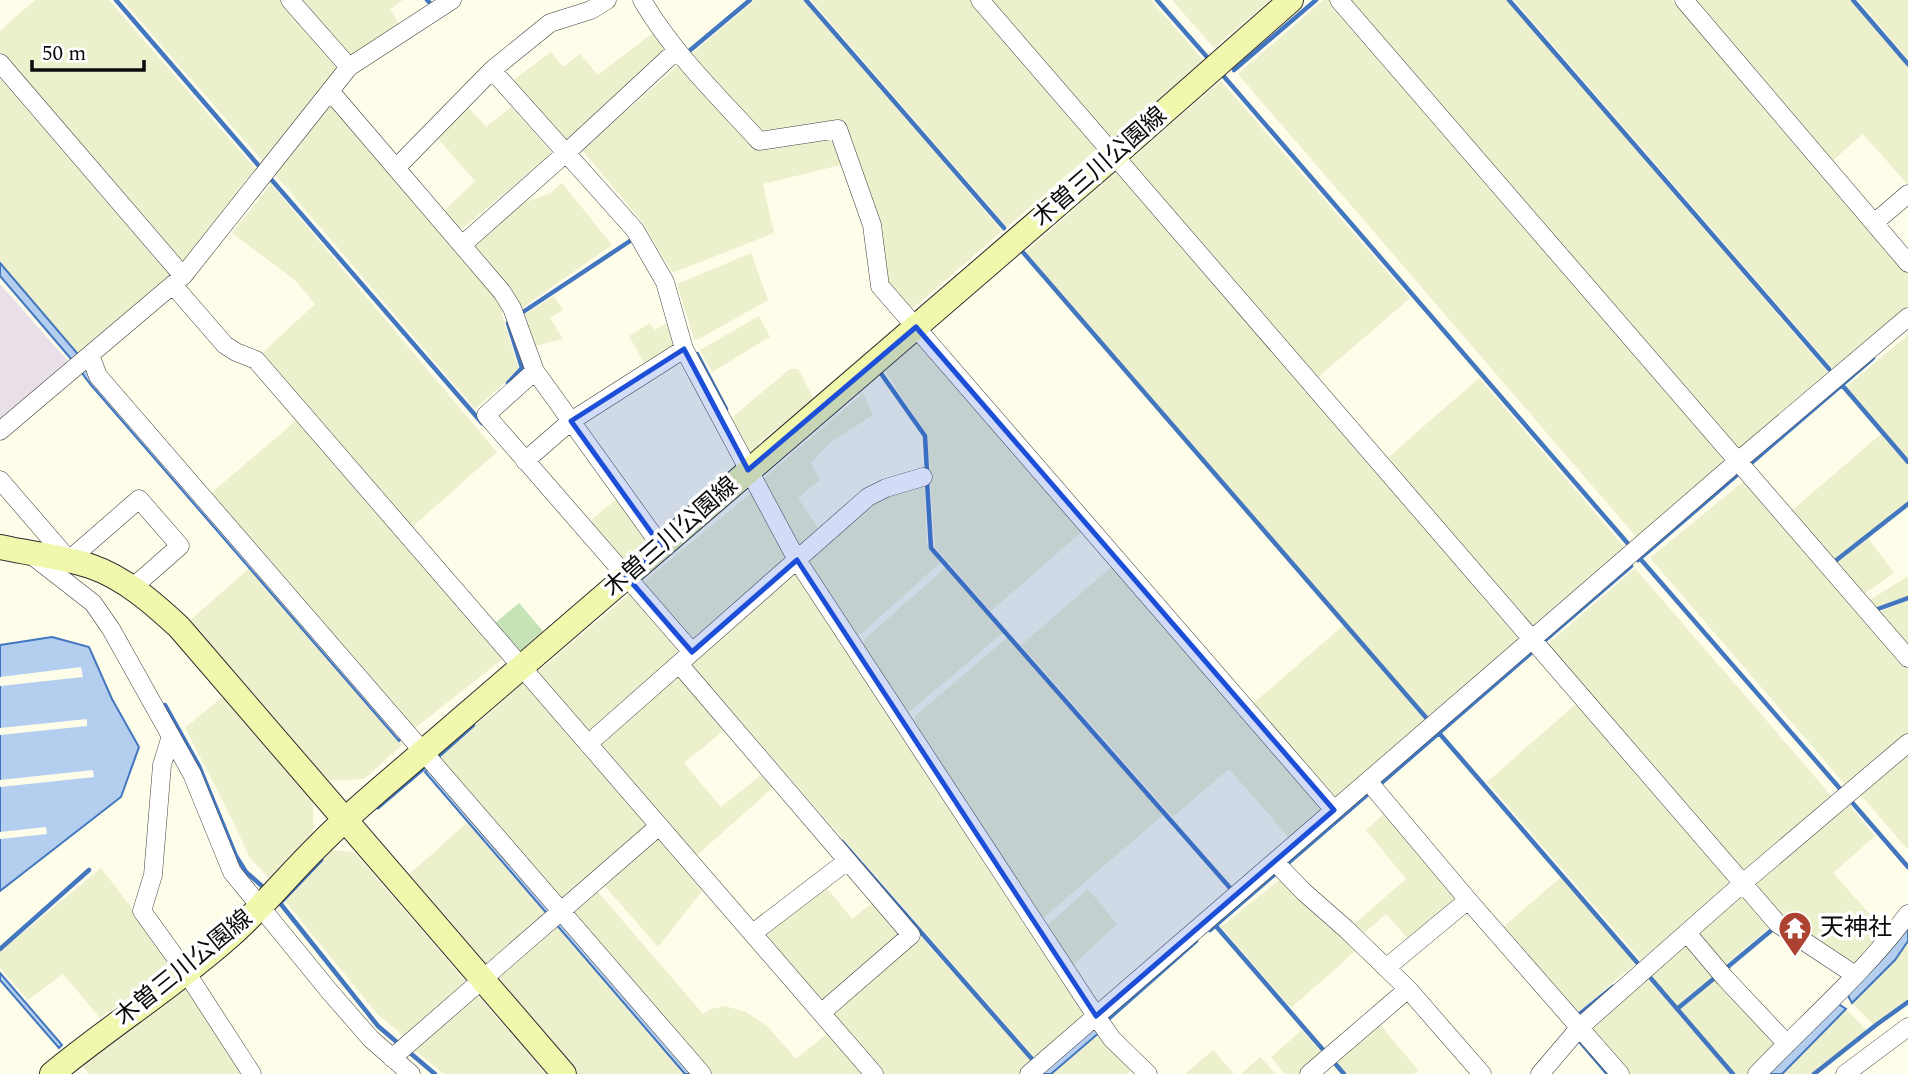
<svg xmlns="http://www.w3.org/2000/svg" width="1908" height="1074" viewBox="0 0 1908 1074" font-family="Spectral,'Noto Sans JP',serif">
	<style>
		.industrial { fill: #e9dfe8 }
		.farmland { fill: #edf0cd }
		.green { fill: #c6e3b8 }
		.water { fill: #b4ceef; stroke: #4276bf; stroke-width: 2 }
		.pier { fill: #fdfdea }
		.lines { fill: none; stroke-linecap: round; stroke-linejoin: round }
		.stream { stroke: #4276bf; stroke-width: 4.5 }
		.street-casing { stroke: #3e3e3e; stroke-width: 19 }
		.secondary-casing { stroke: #2d2d2d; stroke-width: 26 }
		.street { stroke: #fff; stroke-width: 18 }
		.secondary { stroke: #f1f7ac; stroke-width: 24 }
		.marked { fill: #1d4ed8; fill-opacity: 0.2; stroke: #1d4ed8; stroke-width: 5; stroke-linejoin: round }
		.labels { text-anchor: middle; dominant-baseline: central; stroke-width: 7; stroke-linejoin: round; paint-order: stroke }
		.street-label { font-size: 24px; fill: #0b0b0b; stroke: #fff }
		.poi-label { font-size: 24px; fill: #0b0b0b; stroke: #fff; text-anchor: start }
	</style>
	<rect width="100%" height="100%" fill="#fdfdea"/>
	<path class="industrial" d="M0,284l67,76 -2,9 -65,56z"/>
	<path class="farmland" d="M35,0h74l150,173 -74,91h-4l-181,-213v-20z
		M122,0h164l56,65 -76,100z
		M297,0h106l-13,9 10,17 -47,32 -8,-1z
		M755,0h49l198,231 -92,80 -22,-26 -46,-161 -84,13 -68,-82z
		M811,0h162l127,146 -93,81z
		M986,0h165l52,60 -94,82z
		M1172,0h98l-56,48z
		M1323,0h8l396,461 -89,78 -400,-465z
		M1346,0h161l322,374 -92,77z
		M1514,0h158l236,270v37l-74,63z
		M1691,0h159l58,67v118l-45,-51 -32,28z
		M1858,0h50v59z
		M655,31l13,15 -1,6 -99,87h-6l-51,-57 40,-30 12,15 17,-13 18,21z
		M682,62l74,84 75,-11 14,29 -82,20 11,49 -99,39h-3l-31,-52 -59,-70z
		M0,71l170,200 -2,7 -89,76 -79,-91z
		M1221,81l189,217 -95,82 -188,-218z
		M466,105l20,22 25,-20 41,46 -89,75h-5l-14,-17 31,-30 -40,-46z
		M327,107h7l172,203 -4,4 17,56 -44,39 -202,-237z
		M1118,170l402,465v7l-90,77 -404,-467z
		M562,183l50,62 -90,63 -51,-63 46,-40 32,-11z
		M271,184l226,268 -85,75 -152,-172 55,-51 -20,-24 -63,-47z
		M751,253l17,47 -69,39h-5l-17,-55z
		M554,296l9,14 -13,8 13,21 -32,8 -11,-30z
		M759,316l11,21 -58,35 -12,-22z
		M650,323l5,7 10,-6 3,1 9,25 -18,13 -5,-6 -10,6 -15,-27z
		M1908,335v125l-62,-73z
		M920,341l165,188 -94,82 -56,-64 -8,-112 -42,-64z
		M790,369h8l16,30 -55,43 1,4 -12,9 -18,-36z
		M1479,378l147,171 -93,80 -149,-168z
		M863,393l10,22 -42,27 -20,21 9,17 -22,18 21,31 -14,14 -7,1 -34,-61v-5z
		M298,419l206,239 -93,73 -202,-236z
		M1881,434l27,32v36l-77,60 -42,-49z
		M924,480l3,66 14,16 -80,72h-7l-46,-68 -2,-11 64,-55z
		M1745,480l163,188v68l-60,52 -198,-230z
		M751,493l36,61 -1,9 -92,80 -55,-57z
		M619,497l30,41 -29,26 -34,-40z
		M1868,538l26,35 -30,21 -27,-31z
		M1115,564l209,245 -34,30 -61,-70 -56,48 -152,-172z
		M946,567l58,65 -94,79 -8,-1 -39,-60 2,-11z
		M250,568l152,177 -38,34 -40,2 -136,-159z
		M1635,568l199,231 -92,75 -196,-228z
		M791,572l7,1 288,436v8l-50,42 -346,-395z
		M1908,576v20l-32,12 -6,-8z
		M631,593l50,56v6l-87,77h-8l-50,-59z
		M1908,601v50l-33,-38z
		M1344,625l83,97 -91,78 -86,-94z
		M1008,637l155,178 -122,105 -128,-194 2,-10z
		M679,673l49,54 -44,36 37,44 45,-36 11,13 -83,74 -94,-109 1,-10z
		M525,681l122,142 -1,6 -87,74 -122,-143z
		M227,693l86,101v38l-44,46 -19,-20 -25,-53 -40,-77z
		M1578,702l156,178 -89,85 -158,-183z
		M1908,749v101l-48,-56z
		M1846,801l29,35 -42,37 52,58 -29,31 -4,-1 -68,-40 -31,-35z
		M1386,812l72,83 -2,6 -46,40 -24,-27 -24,21 -10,-9 54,-47 -40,-49z
		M468,822l80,93 -63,53 -79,-91z
		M659,838l44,52 -45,57 -54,-62z
		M332,850l22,2 113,131 -62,54 -28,-23 -92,-113z
		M101,868l72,94 -2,5 -71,51 -37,-44 -35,26 -28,-32v-16z
		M1283,877l77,70 -69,61 -70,-81z
		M1561,877l75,86 -61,52 -74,-86z
		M823,883l29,36 24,-19 27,31 -82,73 -63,-72z
		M1088,889l29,35 -45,42 -27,-39z
		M592,891l6,1 105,122 8,-5 14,-3 21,6 21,14 29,33 33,-27 36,42h-158l-140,-162z
		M1739,894l5,2 27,30 -49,42 -27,-37z
		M555,923l130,151h-109l-84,-97z
		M919,935l114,127 -14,12h-137l-51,-60z
		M1908,941v60l-34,24 -22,-22 43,-43z
		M1683,942l33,32 -38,33 -29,-35z
		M1645,976l85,98h-103l-41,-47z
		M1718,978l63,66 -32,30h-13l-56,-64z
		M188,985l58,89h-157l-12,-14z
		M474,991l72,83h-102l-33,-27z
		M1846,1009l21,22 -55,43h-30z
		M1377,1021l41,49 -4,4h-67l-13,-16z
		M1302,1030l21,24 -23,20h-15l-14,-17z
		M1100,1032l32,33 -2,6 -3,3h-76z
		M1213,1050l21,24h-49z
		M1260,1057l16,17h-35z"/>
	<path class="green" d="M519,603l24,28 -24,21 -25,-28z"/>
	<path class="water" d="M0,263l404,473 -5,5 -308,-356 -19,-25 -72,-84z
		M52,637l37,10 23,52 27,48 -18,50 -121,94v-246z
		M431,767l265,307h-11l-260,-302z
		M1908,924v17l-13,19 -43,43 -5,-9z
		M0,973l62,72 -3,3 -59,-68z
		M1837,1003l9,6 -64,65h-15z
		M1092,1027l8,5 -49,42h-13z"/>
	<path class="pier" d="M81,667l2,10 -83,9v-9z
		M87,719v7l-87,9v-7z
		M93,770l1,7 -94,10v-7z
		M46,827l1,7 -47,5v-7z"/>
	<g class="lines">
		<path class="stream" d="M116,0l143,166
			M427,0l3,3
			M806,0l198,228
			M1157,0l50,57
			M1509,0l320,369
			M1853,0l55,64
			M688,52l62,-52
			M1234,70l82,-70
			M1220,72l410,474
			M270,178l212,245
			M1021,250l408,471
			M520,314l113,-75
			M697,354l29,55
			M880,372l45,64 2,36
			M508,383l14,-15 -14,-45
			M1842,385l66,77
			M1750,464l123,-106
			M927,481l4,67 300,341
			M1637,555l205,236
			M1638,560l100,-86
			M1835,564l-1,-2 74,-58
			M1873,609l2,1 33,-12
			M1544,641l87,-75
			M165,705l34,61 37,90 10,16 17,15
			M1439,733l202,234
			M436,758l37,-33
			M1379,785l153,-133
			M1850,800l58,67
			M378,807l47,-40
			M842,842l190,217
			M321,860l-41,43 98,123 21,18
			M1288,863l81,-70
			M1215,925l110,127
			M1210,930l66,-57
			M0,949l89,-79
			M1724,970l49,-41
			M1648,975l85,99
			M1677,1009l40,-33
			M1581,1013l32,-26
			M1107,1020l89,-79
			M1578,1039l30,35
			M409,1052l26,22
			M1333,1061l11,13
			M1814,1074l62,-49 32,-23"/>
		<defs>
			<path id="street" d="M290,0l59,67
				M642,0c31,53 76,96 117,141l79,-12 34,96 8,61 454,524
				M980,0l798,924 77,51
				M1339,0l569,658
				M1684,0l224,263
				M0,63l183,213
				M492,70l143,160 30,52 19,67 113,211 299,456 16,23 36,35
				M330,91l172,201 10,16 23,63 -49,44 206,237
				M396,168l96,-98 58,-47 41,-13 16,-10
				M1874,223l34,-29
				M462,245l105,-93 109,-101
				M173,285l52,60 11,7 20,8 618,714
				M90,355l8,21 604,698
				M535,371l126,175
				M0,431l183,-155 166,-209 103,-67
				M525,461l46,-40 113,-72
				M0,480l69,80 70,-61 41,47 -48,42
				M30,554l63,49 18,26 81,145 40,98 98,120 41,47 40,35
				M679,664l232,271 -90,78
				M171,736l-9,29 -9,110 -11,36 44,61 66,102
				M588,744l280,-247 18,-9 37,-11
				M1368,781l100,119 152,174
				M1275,862l29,30 42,37 62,60 74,85
				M753,933l94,-72
				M1687,933l38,45 62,66
				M1386,968l82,-68
				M392,1058l267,-232
				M1029,1074l709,-613 170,-144
				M1309,1074l99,-85
				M1540,1074l40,-47 163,-144 165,-140
				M1757,1074c51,-53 107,-101 151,-160
				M1845,1074l63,-47"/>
			<path id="secondary" d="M0,547c30,7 61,9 90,19 35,12 63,37 89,61l385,447
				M52,1074c58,-48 122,-88 178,-138 32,-28 59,-62 90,-92 32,-33 69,-62 104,-93l690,-595 177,-156"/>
		</defs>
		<use href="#street" class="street-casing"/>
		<use href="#secondary" class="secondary-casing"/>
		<use href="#street" class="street"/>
		<use href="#secondary" class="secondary"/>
	</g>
	<path class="marked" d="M916,327l418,483 -238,206 -299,-456 -105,92 -66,-76 35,-30 -90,-125 113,-72 64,121z"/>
	<defs>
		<symbol id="temple-pin" viewBox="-11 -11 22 30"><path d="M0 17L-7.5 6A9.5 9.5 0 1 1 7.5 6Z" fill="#ac4231" stroke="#fff"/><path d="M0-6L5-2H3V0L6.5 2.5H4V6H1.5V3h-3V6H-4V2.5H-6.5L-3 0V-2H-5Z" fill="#fff"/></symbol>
	</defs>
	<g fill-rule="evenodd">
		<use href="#temple-pin" x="1776" y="909" width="38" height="52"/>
	</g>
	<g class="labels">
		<g class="street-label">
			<text transform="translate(1100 167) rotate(-41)">木曽三川公園線</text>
			<text transform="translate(671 537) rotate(-41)">木曽三川公園線</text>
			<text transform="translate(184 968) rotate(-39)">木曽三川公園線</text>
		</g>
		<g class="poi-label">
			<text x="1820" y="928">天神社</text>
		</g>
	</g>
	<path d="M32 60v10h112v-10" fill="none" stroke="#0b0b0b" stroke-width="3.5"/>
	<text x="42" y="60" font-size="21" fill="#0b0b0b" stroke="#ffffff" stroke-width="5" paint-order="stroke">50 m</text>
</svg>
